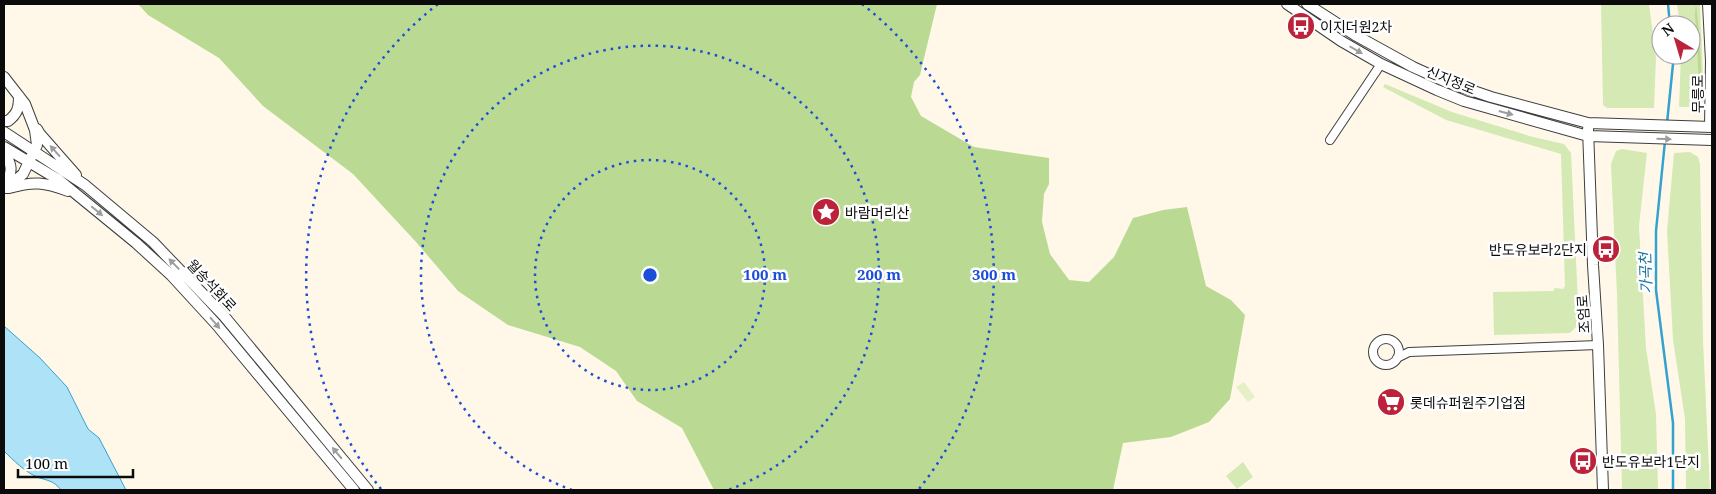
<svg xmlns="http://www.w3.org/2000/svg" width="1716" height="494" viewBox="0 0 1716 494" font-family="'Noto Serif','Noto Sans KR',serif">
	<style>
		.green { fill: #d5e9b4 }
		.forest { fill: #bada93 }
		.pitch { fill: #e6f0c6 }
		.water { fill: #aee3f7; stroke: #34a1ce }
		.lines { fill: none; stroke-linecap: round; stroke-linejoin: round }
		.stream { stroke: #34a1ce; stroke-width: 2.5 }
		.minor-casing { stroke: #3e3e3e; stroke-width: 10 }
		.tertiary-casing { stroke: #3e3e3e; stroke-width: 12 }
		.minor { stroke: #fff; stroke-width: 8 }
		.tertiary { stroke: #fff; stroke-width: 10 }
		.oneway { fill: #9d9d9d }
		.ring { fill: none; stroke: #1d4ed8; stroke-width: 2.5; stroke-dasharray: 2.5 5 }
		.labels { text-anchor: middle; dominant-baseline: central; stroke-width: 5; stroke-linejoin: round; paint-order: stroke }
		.poi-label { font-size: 14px; fill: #0b0b0b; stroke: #fff; text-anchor: start }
		.street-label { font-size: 14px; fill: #0b0b0b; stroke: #fff }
		.water-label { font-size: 15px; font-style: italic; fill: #14709d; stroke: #fff }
		.centre { fill: #1d4ed8; stroke: #fff; stroke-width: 2.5 }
		.ring-label { font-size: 15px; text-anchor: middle; font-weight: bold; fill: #1d4ed8; stroke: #fff; stroke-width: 5; stroke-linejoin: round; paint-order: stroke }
	</style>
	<rect width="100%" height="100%" fill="#fff8e9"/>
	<path class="green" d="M1601,4h48l7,53 -2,51h-47l-4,-3z
		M1677,4h23l4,97 -10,6h-15l2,-52h10v-30h-11z
		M1385,84l67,28 81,25 31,7 7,9 8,171 -9,9 -76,2 -1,-43 60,-1 2,-3 8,1 2,-3 -4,-132 -115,-34 -63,-33z
		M1622,149l25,4 -8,73 7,122 10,66 2,76h-36l-5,-195 -6,-131 5,-13z
		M1690,152l8,5 2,7 3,176 7,150h-24l-1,-71 -12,-79 -6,-109 7,-78z
		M1243,462l10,15 -16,12 -11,-13z"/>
	<path class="forest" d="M138,4h799l-17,71 -6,7 -3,15 10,19 53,31 75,11v26l-5,10 -2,28 8,32 19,26 20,2 25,-25 19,-39 30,-8 24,-3 19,79 25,14 14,15 -15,84 -21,23 -38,15 -48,6 -10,47h-399l-32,-62 -45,-27 -21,-30 -36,-24 -72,-22 -50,-34 -42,-49 -63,-68 -90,-68 -44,-48 -71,-43z
		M1696,4l4,37 2,58 -2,1 -5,-87z"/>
	<path class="pitch" d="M1244,382l11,15 -7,5 -12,-15z"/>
	<path class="water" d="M4,326l36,32 27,29 21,42 11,9 27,52h-65c-8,-10 -13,-9 -24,-13 -13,-6 -23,-16 -33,-26z"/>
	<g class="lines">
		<path class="stream" d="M1668,4l2,21
			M1667,123l6,-59v-9
			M1665,141l-9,90v59l17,133v67"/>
		<defs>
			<path id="minor" d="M1707,4l3,57 -1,66
				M1330,140l51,-76
				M1373 352a13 13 0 1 1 26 0a13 13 0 1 1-26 0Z
				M1397,358l12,-6 189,-7"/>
			<path id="tertiary" d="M1287,4l54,37 40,23 56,26 27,11 124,35 124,4
				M1307,4l48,31 58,32 31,14 47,16 97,26 124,4
				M4,77l21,27 10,26 2,15 -14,29 -17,14
				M4,121h4c9,-7 11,-12 11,-25
				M37,129l3,5 36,41
				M1588,129l5,136 5,80 5,145
				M4,132l81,53 68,57 71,74 144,174
				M4,147l55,33 77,63 35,32 45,49 138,166
				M4,152c10,16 7,19 2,36
				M9,188c25,-7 35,-6 59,3"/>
		</defs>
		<use href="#minor" class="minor-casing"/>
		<use href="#tertiary" class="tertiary-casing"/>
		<use href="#minor" class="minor"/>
		<use href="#tertiary" class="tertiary"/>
	</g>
	<defs><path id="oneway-solid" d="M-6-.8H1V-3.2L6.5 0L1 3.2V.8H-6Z" transform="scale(1.25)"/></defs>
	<g class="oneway">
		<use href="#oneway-solid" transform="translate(1356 50) rotate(30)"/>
		<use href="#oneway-solid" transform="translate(1506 113) rotate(15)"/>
		<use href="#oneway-solid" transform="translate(1664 139) rotate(1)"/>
		<use href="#oneway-solid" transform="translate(55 151) rotate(-132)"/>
		<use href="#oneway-solid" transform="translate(97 211) rotate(40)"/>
		<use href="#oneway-solid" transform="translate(174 264) rotate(-134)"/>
		<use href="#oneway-solid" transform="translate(215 323) rotate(49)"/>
		<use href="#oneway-solid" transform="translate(337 453) rotate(-130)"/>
	</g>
	<g class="ring">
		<circle cx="650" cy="275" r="115"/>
		<path d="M572 490A229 229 0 1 1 728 490"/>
		<path d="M381 489A344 344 0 0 1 438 4M862 4A344 344 0 0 1 919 489"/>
	</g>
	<defs>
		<symbol id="bus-disc" viewBox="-11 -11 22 22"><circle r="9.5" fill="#bc233a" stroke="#fff"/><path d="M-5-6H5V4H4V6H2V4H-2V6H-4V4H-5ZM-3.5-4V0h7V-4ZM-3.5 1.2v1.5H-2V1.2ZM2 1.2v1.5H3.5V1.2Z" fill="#fff"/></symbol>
		<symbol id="sight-disc" viewBox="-11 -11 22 22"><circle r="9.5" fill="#bc233a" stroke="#fff"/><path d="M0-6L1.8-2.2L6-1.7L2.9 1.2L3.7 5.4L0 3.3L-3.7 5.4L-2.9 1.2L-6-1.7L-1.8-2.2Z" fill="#fff"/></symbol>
		<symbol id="supermarket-disc" viewBox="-11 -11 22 22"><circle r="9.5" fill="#bc233a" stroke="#fff"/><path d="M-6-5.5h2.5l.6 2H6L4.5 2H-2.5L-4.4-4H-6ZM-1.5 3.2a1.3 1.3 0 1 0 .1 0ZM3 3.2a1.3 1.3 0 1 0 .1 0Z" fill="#fff"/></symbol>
	</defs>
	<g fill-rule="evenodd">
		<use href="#bus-disc" x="1285" y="10" width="32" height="32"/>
		<use href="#sight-disc" x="810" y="196" width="32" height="32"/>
		<use href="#bus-disc" x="1590" y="233" width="32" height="32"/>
		<use href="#supermarket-disc" x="1375" y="386" width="32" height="32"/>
		<use href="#bus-disc" x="1567" y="445" width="32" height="32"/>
	</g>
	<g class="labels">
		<g class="poi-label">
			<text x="1320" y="26">이지더원2차</text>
			<text x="845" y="212">바람머리산</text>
			<text x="1587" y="249" text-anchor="end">반도유보라2단지</text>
			<text x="1410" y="402">롯데슈퍼원주기업점</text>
			<text x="1602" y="461">반도유보라1단지</text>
		</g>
		<g class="street-label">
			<text transform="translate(1451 80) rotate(22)">신지정로</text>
			<text transform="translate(1697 94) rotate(-90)">무릉로</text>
			<text transform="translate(212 285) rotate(47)">월송석화로</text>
			<text transform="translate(1583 314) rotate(-94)">조엄로</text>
		</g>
		<g class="water-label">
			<text transform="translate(1645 273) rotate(-92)">가곡천</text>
		</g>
	</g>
	<circle cx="650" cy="275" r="8" class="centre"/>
	<g class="ring-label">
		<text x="765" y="280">100 m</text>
		<text x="879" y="280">200 m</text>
		<text x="994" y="280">300 m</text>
	</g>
	<rect width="1716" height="494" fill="none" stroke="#0b0b0b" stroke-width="10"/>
	<g transform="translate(1676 40) rotate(322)"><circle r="24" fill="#ffffff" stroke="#9d9d9d"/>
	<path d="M0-4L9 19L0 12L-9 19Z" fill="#bc233a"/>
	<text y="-8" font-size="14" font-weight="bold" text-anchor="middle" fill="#0b0b0b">N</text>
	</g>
	<path d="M18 469v8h115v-8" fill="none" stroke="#0b0b0b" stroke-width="2.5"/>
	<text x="25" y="469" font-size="15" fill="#0b0b0b" stroke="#ffffff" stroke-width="4" paint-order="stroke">100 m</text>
</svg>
